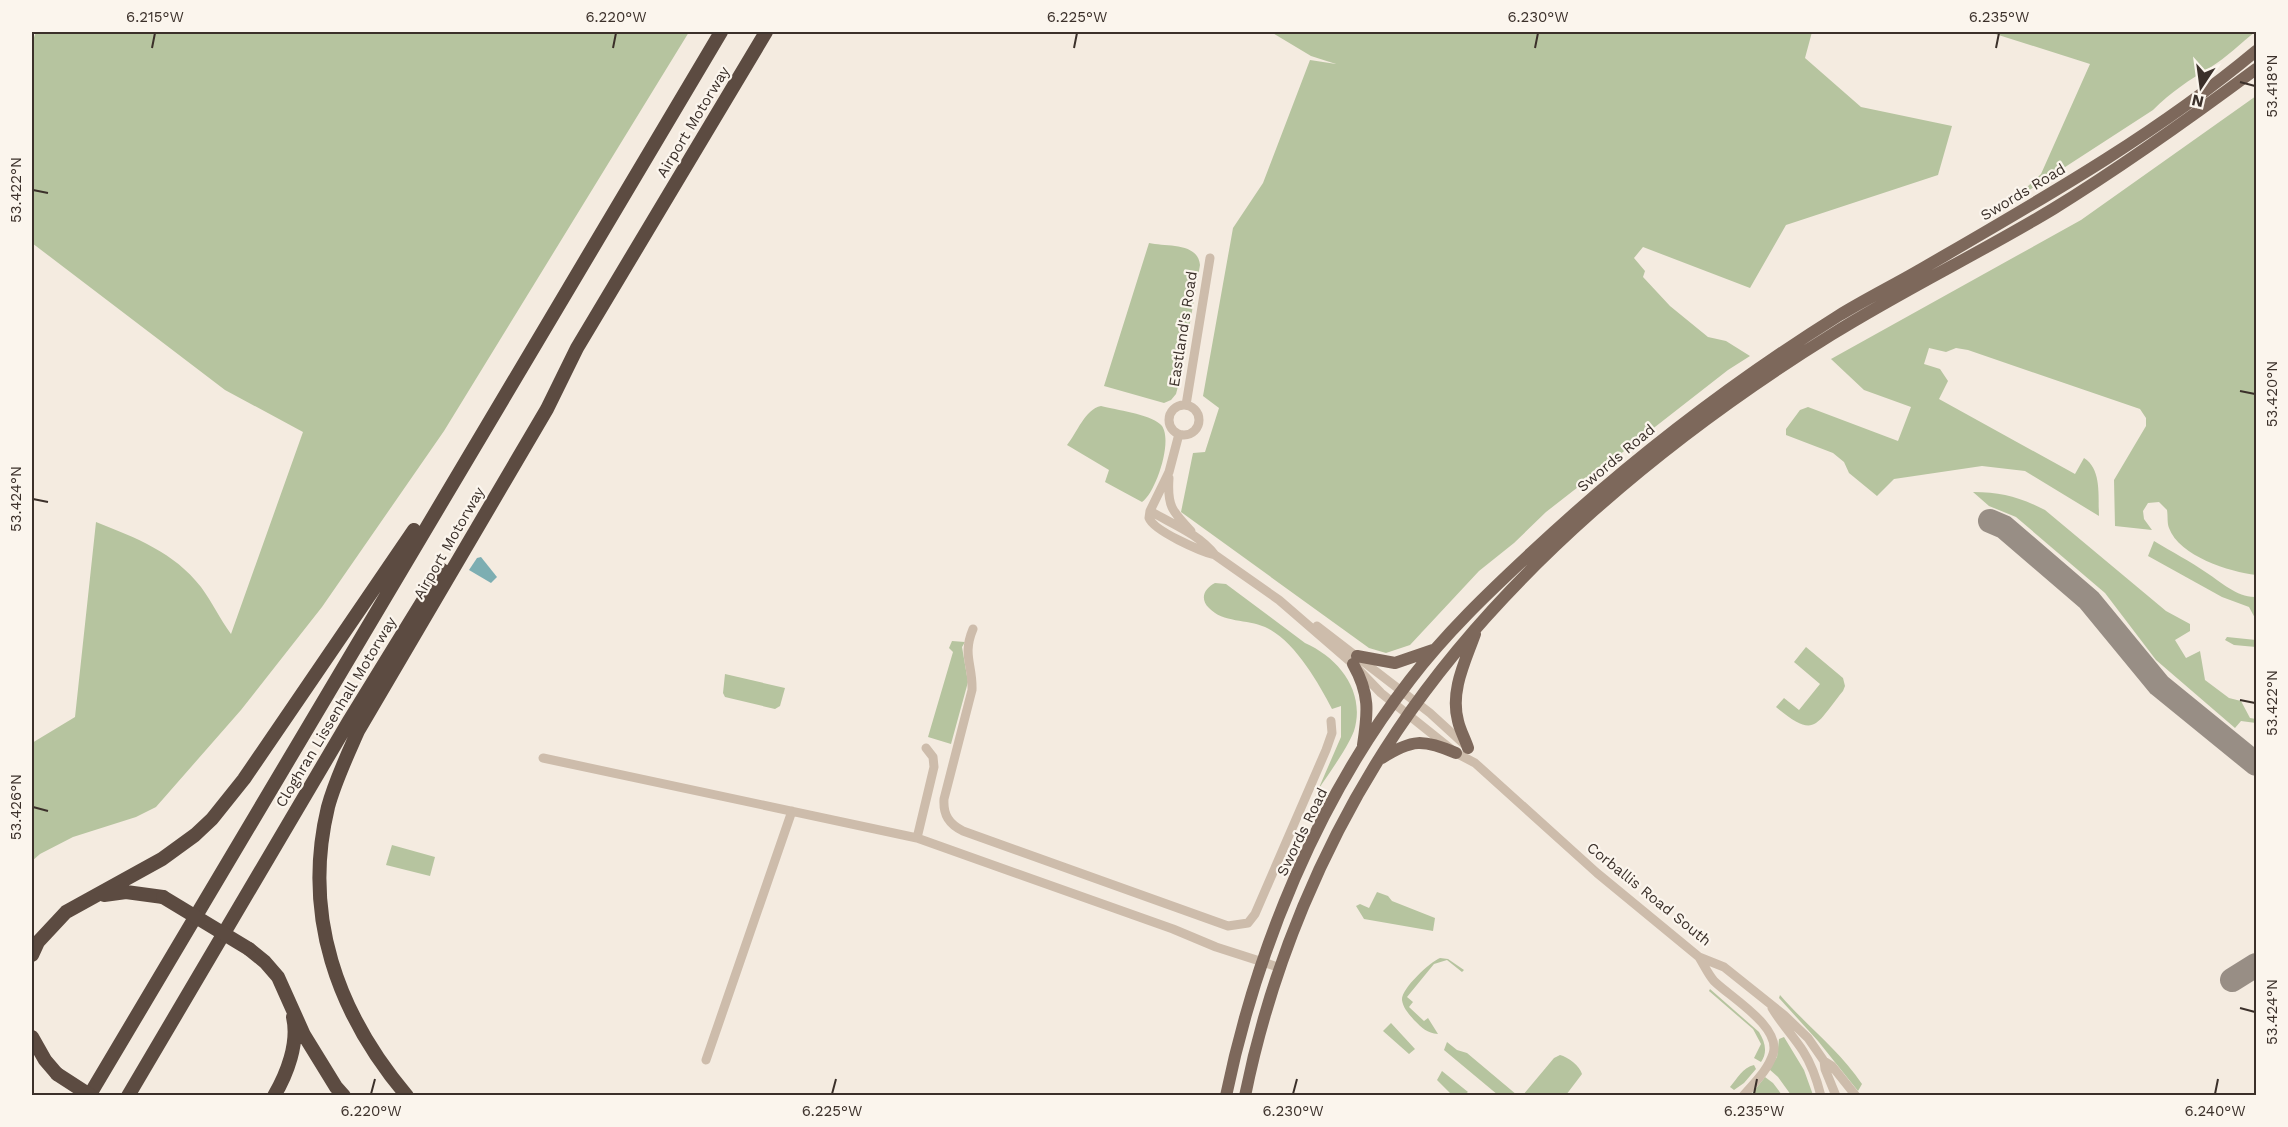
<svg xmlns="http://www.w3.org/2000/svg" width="2288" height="1127" viewBox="0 0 2288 1127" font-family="'Work Sans',sans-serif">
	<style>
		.green { fill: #b6c49f }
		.water { fill: #7daeb2 }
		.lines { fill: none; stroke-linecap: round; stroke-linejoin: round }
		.taxiway { stroke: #988e85; stroke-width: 24 }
		.minor { stroke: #cdbcab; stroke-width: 9 }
		.major { stroke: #7d685b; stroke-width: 12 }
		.highway { stroke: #5c4b41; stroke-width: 14 }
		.highway-bridge { stroke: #5c4b41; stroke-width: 14 }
		.ticks { fill: none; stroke: #3b302a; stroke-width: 2 }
		.labels { text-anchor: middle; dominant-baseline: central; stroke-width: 4.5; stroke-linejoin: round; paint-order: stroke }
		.street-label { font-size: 15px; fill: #3b302a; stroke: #fbf5ed }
		.neatline { fill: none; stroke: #3b302a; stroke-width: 2 }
		.ticks-label { font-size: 15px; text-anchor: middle; fill: #3b302a }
	</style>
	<rect width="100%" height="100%" fill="#f4ebe0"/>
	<path class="green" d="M36,32h653l-245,399 -122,176 -81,103 -85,97 -20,10 -63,20 -33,17 -8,7v-118l43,-26 21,-195c40,16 78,30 105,65 11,15 19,32 30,47l72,-202 -78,-42 -193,-147v-200z
		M1271,32h541l-7,26 56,49 91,19 -14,49 -152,50 -36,63 -107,-41 -9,11 11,13 -2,6 27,29 38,31 18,4 24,15 -22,14 -182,142 -32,31 -35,28 -69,74 -24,8 -17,-5 -188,-136 12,-59 12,-1 14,-44 -16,-12 30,-168 30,-45 47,-123 26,4 -25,-8z
		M1989,32h266c-14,11 -29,26 -44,35 -22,13 -40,25 -58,43l-125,81 -2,-3 15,-14 49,-110z
		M2256,96v479c-26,-3 -77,-19 -87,-47 -2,-5 -1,-12 -2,-18l-8,-8 -11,1 -5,8 1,8 8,11 -37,-4 -1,-46 32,-54v-8l-6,-9 -172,-59 -12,-2 -10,4 -17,-4 -5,16 16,5 8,12 -9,18 136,75 9,-16c18,11 14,39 15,58l-74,-45 -43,-5 -88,13 -17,17 -28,-23 -5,-11 -11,-9 -47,-18v-6l14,-19 8,-3 90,34 13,-34 -47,-17 -33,-31 250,-139z
		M1149,243c17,4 49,-1 51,22l-19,110 -5,19 -5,6 -7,3 -60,-17z
		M1101,406c15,4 48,8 59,18 15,12 -4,69 -18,78l-37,-20 4,-12 -42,-25c10,-12 18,-36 34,-39z
		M1973,492c29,0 46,5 72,18l121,101 24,13v7l-15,9 11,18 14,-7 5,29 24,18 12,3 9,17 6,1v4l-15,-2 -6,7 -79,-68 -51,-67 -89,-76 -27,-11z
		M2154,541c18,11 36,20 53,32 14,9 31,25 49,24v23l-7,-13 -27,-10 -74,-41z
		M1215,583l11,1 79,59c34,15 61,49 49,88 -7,18 -25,42 -36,59l23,-53v-31l-9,3c-14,-27 -38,-69 -67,-82 -18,-8 -42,-4 -56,-19 -10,-10 -4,-20 6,-25z
		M2227,637l29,3v7l-22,-2 -9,-5z
		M952,641l13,1 -3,5 6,35 -17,62 -23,-7 25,-85 -4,-4z
		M1806,647l37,31 2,8 -2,5c-28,34 -27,49 -67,16l8,-9 15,12 21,-26 -26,-22z
		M725,674l60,14 -5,18 -5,3 -50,-12 -2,-4z
		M392,845l43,12 -5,19 -44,-11z
		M1377,892l11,4 4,5 43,17 -2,13 -69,-12 -8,-13 4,-2 9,4z
		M1440,958l8,1 16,11 -2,2 -15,-12 -13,4 -27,33 6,5 -4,5 15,14 4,-3 10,16c-11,-1 -16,-6 -24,-14 -5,-6 -11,-12 -12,-20 -1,-11 28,-38 38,-42z
		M1710,989l49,43c6,10 9,20 2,30l-7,-4 7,-14 -8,-15 -44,-38z
		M1780,995c27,31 59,55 82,89l-4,7 -40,-50 -39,-43z
		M1391,1023l24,26 -6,5 -26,-23z
		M1784,1037l20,33 9,25h-22l-13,-18 -9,-8 8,-12 2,-18z
		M1447,1042l10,8 10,3 50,42h-19l-54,-45z
		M1560,1055c8,2 20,11 22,19l-16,21h-43l31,-37z
		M1754,1065l2,4 -12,14 -10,7 -4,-3c7,-8 13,-20 24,-22z
		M1442,1071l26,21 -4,3h-12l-15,-15z
		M1765,1077l8,6 9,12 -32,1z"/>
	<path class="water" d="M481,557l16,20 -6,6 -22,-13 8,-12z"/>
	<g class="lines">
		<path class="taxiway" d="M1990,521l14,6 85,73 70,85 97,79
			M2232,980l24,-15"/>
		<path class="minor" d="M1186,405l24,-147
			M1169 420a15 15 0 1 1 30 0a15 15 0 1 1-30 0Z
			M1179,434l-10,38 -19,39 -1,7c5,13 51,33 66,37
			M1169,478c-2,28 3,33 22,53
			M1150,511c22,13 49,23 65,44l64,45 74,64 28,29 75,60 19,10 122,110 102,84 25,10 60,48 24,23 16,23 8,5 24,30
			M1317,626l113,87 35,32
			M973,629c-11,26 0,36 -1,61l-28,109c-1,16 5,25 19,32l265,95 20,-3 7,-9 71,-164 6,-17 -1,-12
			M543,758l374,80 256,91 43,18 65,21
			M917,838l17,-71 -1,-10 -7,-9
			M1699,957c5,8 9,17 15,24 16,16 68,46 59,73 -5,16 -19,29 -30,42
			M1772,1008c9,15 21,28 31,43 9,14 14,29 18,45
			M706,1060l86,-249
			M1824,1061l1,8 11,27"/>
		<path class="major" d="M1357,656l38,7 38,-13
			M1353,664c17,30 15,48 10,81
			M1468,748c-3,-9 -8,-18 -10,-27 -8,-30 7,-59 17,-87
			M1382,758c30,-19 41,-19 74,-5
			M1226,1096c30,-146 92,-297 184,-416 36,-47 78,-87 121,-127 95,-89 197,-168 307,-237 26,-16 54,-30 80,-45 117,-68 235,-134 338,-220
			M1245,1096c26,-129 79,-256 152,-365 106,-159 273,-296 434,-396 72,-45 149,-82 222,-126 70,-43 137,-91 203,-140"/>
		<path class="highway" d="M104,895l22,-3 37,5
			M249,949l16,13 13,15 26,58 32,52 8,9
			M32,955l6,-13 28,-30 96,-53 33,-24 17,-16 32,-40 170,-249
			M32,1037l13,23 12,14
			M89,1096l632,-1064
			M128,1096l221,-375 93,-151
			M274,1096c13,-22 25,-53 19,-79
			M407,1096c-70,-83 -105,-181 -79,-289 7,-26 19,-51 30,-76l189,-322 30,-61 189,-316"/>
		<path class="highway-bridge" d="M163,897l86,52
			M57,1074l34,22"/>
	</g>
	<path class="ticks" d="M152,48l3,-15M613,48l3,-15M1074,48l3,-15M1535,48l3,-15M1996,48l3,-15M2240,82l15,4M33,190l15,3M2240,391l15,3M33,499l15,3M2240,700l15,3M33,807l15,4M2240,1008l15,4M371,1094l4,-15M832,1094l4,-15M1293,1094l4,-15M1754,1094l3,-15M2215,1094l3,-15"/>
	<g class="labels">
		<g class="street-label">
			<text transform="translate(693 122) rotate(-59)">Airport Motorway</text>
			<text transform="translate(2023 192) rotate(-31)">Swords Road</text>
			<text transform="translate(1183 329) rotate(-81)">Eastland's Road</text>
			<text transform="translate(1616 458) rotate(-40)">Swords Road</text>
			<text transform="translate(449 543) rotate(-60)">Airport Motorway</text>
			<text transform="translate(336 712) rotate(-59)">Cloghran Lissenhall Motorway</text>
			<text transform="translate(1302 832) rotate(-64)">Swords Road</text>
			<text transform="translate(1649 894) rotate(39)">Corballis Road South</text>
		</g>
	</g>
	<rect width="2288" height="1127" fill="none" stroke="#fbf5ed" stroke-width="66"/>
	<g transform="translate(2201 87) rotate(193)" stroke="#fbf5ed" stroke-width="4.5" paint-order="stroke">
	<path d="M0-4.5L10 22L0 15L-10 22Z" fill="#3b302a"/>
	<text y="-9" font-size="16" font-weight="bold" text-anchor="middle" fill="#3b302a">N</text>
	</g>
	<rect x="33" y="33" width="2222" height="1061" class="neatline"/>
	<g class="ticks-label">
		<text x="155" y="22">6.215°W</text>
		<text x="616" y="22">6.220°W</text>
		<text x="1077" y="22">6.225°W</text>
		<text x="1538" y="22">6.230°W</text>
		<text x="1999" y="22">6.235°W</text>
		<text transform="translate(2272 86) rotate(-90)" y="5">53.418°N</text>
		<text transform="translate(16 190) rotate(-90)" y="5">53.422°N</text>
		<text transform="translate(2272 394) rotate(-90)" y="5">53.420°N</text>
		<text transform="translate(16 499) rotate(-90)" y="5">53.424°N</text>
		<text transform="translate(2272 703) rotate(-90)" y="5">53.422°N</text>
		<text transform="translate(16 807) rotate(-90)" y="5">53.426°N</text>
		<text transform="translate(2272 1012) rotate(-90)" y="5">53.424°N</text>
		<text x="371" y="1116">6.220°W</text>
		<text x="832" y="1116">6.225°W</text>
		<text x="1293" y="1116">6.230°W</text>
		<text x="1754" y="1116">6.235°W</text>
		<text x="2215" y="1116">6.240°W</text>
	</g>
</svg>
